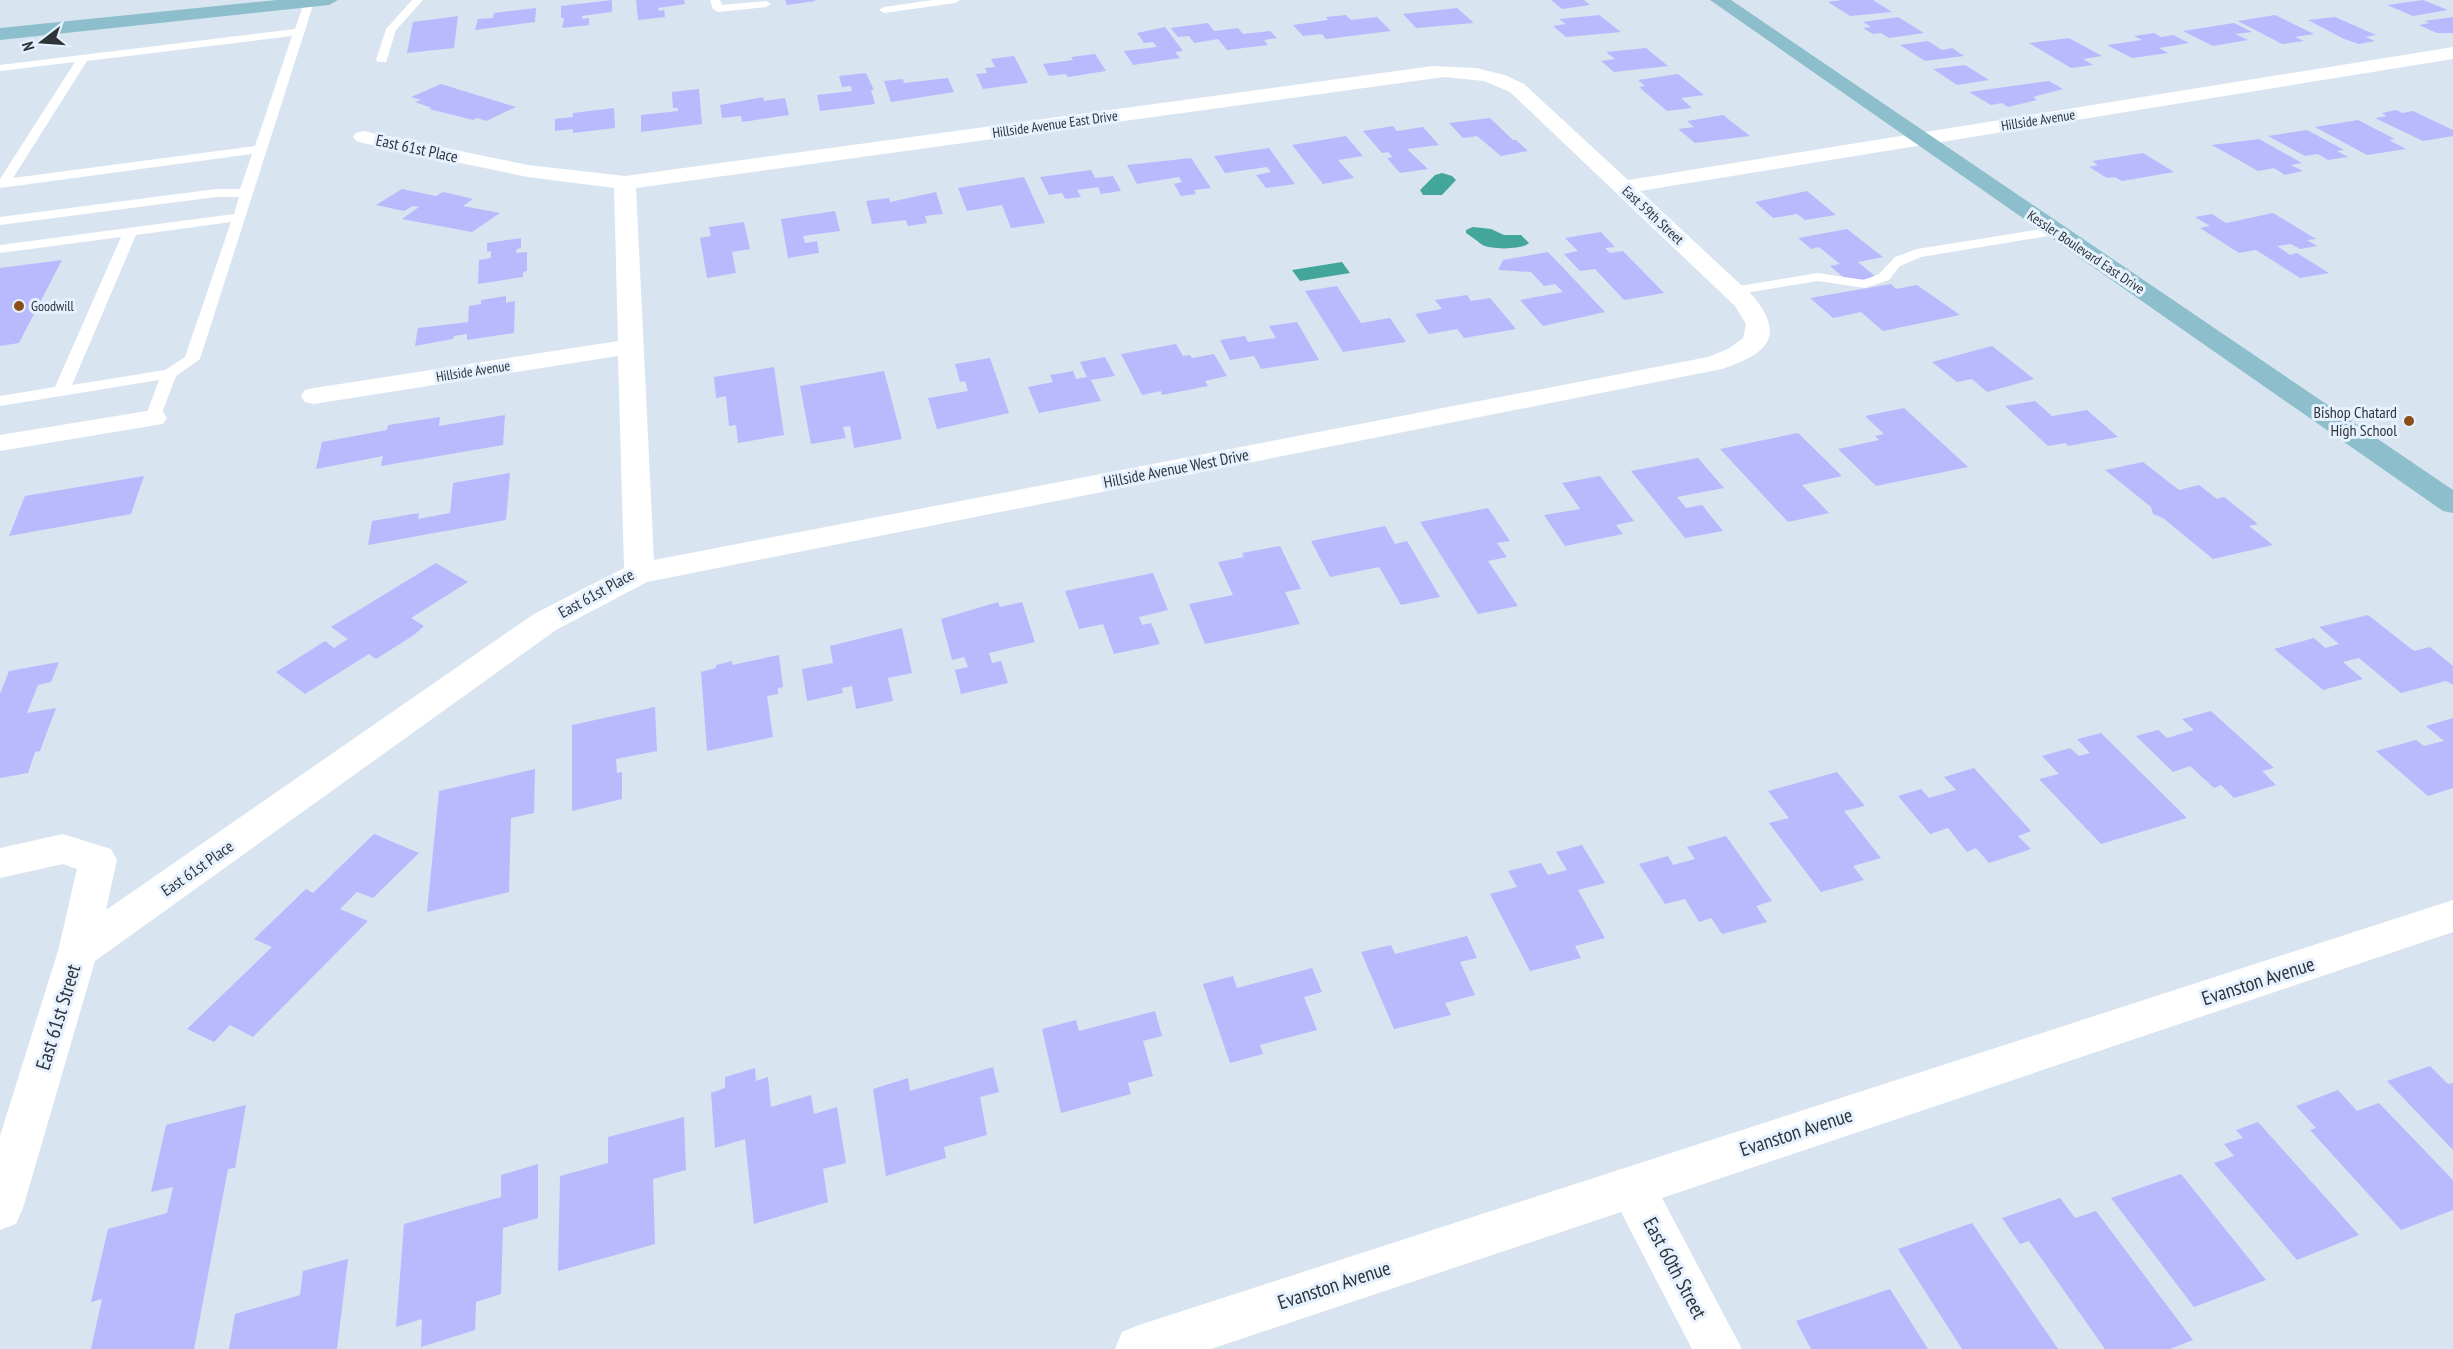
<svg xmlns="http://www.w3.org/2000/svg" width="2453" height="1349" viewBox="0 0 2453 1349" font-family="'PT Sans Narrow',sans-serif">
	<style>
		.water { fill: #42a79a }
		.building { fill: #b8bafd }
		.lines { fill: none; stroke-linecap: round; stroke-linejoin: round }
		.service { fill: #fff; fill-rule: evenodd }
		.minor { fill: #fff; fill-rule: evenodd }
		.primary { fill: #8cbfcb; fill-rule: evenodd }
		.poi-dot { fill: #8d4d16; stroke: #e5f1fe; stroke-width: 2 }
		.labels { text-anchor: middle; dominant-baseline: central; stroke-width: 6; stroke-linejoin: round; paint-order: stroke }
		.far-street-label { font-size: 14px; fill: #2f3438; stroke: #e5f1fe }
		.far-poi-label { font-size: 14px; fill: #2f3438; stroke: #e5f1fe; text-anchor: start }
		.street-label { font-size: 16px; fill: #2f3438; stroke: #e5f1fe }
		.poi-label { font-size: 16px; fill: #2f3438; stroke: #e5f1fe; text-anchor: end }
		.near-street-label { font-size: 20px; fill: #2f3438; stroke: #e5f1fe }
	</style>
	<rect width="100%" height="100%" fill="#d8e4f0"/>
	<path class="water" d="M1442,173l10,3 4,4 -14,15h-19l-3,-5 15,-15z
		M1473,227l18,2 13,6h17l8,8c-6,7 -40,7 -48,1 -5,-4 -10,-8 -15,-11v-3z
		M1342,262l8,11 -50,8 -8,-11z"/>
	<path class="building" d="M612,0v12l-30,4v3l7,-1v7l-27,3 2,-10h-3v-12z
		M636,0h48l1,4 -27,4 1,3 5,-1 1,7 -27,3z
		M785,0h30v1l-28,4z
		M1551,0h33l6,5 -28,4z
		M1842,0h31l19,12 -42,4 -22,-14z
		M2423,0l25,10 -35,6 -26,-11z
		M536,8l-1,14 -60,8 3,-11 15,-1 1,-5z
		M1457,8l17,15 -58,5 -13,-14z
		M1346,15l5,5 26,-3 14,14 -65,8 -4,-5 -19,2 -10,-11 35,-5 -2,-3z
		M1599,15l22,17 -55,5 -13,-11 13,-2 -7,-5z
		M2275,15l39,19 -19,3 9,4 -22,3 -44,-23z
		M458,16l-4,32 -47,5 6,-31z
		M1898,17l26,16 -35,5 -8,-5 -8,1 -10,-6 8,-1 -8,-5z
		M2335,17l41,18 -11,2 10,4 -16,3 -15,-5 -36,-19z
		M2453,17v16h-16l-18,-8 11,-2 -6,-2z
		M1208,23l6,8 24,-3 5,6 27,-3 7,7 -13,2 4,5 -41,5 -9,-11 -24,4 -5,-7 -11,1 -7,-9z
		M2234,23l18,9 -17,2 13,6 -35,6 -30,-15z
		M1165,27l18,24 -8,1 5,6 -47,7 -9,-14 33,-4 -4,-5 -9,1 -7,-10z
		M2154,33l7,4 12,-2 16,8 -30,5 9,5 -36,5 -25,-13 35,-5 -8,-4z
		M2069,38l33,18 -19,3 10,6 -22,3 -42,-25z
		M1928,41l14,9 10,-2 12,8 -39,5 -25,-16z
		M1646,48l22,18 -54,6 -13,-11 14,-2 -9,-7z
		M1095,54l11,17 -38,6 -2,-3 -17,2 -6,-12 30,-4 -2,-3z
		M1014,56l14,27 -45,6 -7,-15 11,-1 -2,-5 10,-1 -4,-8z
		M1965,65l24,15 -32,5 -24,-16z
		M866,73l8,17h-3l4,14 -55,7 -3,-16 35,-4 -1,-5 -9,1 -3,-11z
		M1678,74l26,21 -23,3 11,10 -25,3 -28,-24 6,-1 -7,-6z
		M948,78l6,14 -63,10 -7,-21 19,-2 1,4z
		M2049,81l14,8 -30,8 4,3 -29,7 -6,-4 -11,2 -22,-13z
		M441,84l75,23 -30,14 -9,-3 -4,2 -44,-11 3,-1 -17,-6 6,-2 -10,-3z
		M699,89l3,35 -61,8v-17l37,-4v-3h-5l-1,-16z
		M763,97l1,4 21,-3 4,17 -47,7 -1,-6 -19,2 -2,-13z
		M614,108l1,20 -42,5v-4l-18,2v-12l18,-2v-4z
		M2396,110l6,3 11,-2 40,19v6l-30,5 -48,-23 12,-2 -5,-3z
		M1723,115l27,21 -55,7 -17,-14 16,-2 -7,-6z
		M1490,118l23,22h3l12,11 -27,5 -24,-20 -14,2 -14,-15z
		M2358,120l37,19 -6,1 17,9 -39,6 -52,-28z
		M1393,126l4,5 26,-4 16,18 -32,4 21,20 -28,4 -13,-15 6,-1 -5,-5 -6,1 -19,-22z
		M2307,130l37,20 -7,1 11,6 -20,3 -10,-6 -13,2 -37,-20z
		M1346,136l17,20 -25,4 16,18 -31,6 -31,-39z
		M2259,139l43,24 -11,2 12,6 -18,4 -11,-7 -16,3 -46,-26z
		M1269,148l26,36 -29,4 -10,-13 15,-3 -4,-5 -42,6 -11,-17z
		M2143,153l31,19 -52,9 -7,-4 -8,1 -18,-11 9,-2 -6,-4z
		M1191,158l20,30 -17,2 2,4 -15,2 -7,-12 8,-2 -3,-5 -42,7 -10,-19z
		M1091,170l4,8 18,-2 8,15 -20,3 -3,-7 -21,3 4,7 -16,2 -3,-6 -13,2 -9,-18z
		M1024,177l21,46 -34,5 -9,-23 -35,6 -9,-23z
		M402,189l34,7 7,-4 18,4 12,3 -10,7 37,7 -28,19 -70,-13 17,-12 -6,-1 -9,5 -28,-6z
		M1807,191l29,24 -31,5 -8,-6 -24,4 -18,-16z
		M936,192l7,22 -18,2 2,7 -19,3 -2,-6 -34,4 -6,-23 23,-3 1,4z
		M835,211l5,20 -37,5 2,7 12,-2 2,12 -31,5 -7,-39z
		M2273,213l43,26 -9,1 10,6 -17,3 -9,-5 -14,2 13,9 7,-2 32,20 -29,5 -44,-28 -17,3 -39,-25 10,-2 -15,-9 17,-3 14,9z
		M744,222l6,27 -18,3 4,21 -29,5 -7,-40 11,-2 -2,-9z
		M1847,229l36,28 -25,5 18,15 -27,5 -19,-16 10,-2 -21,-17 -8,2 -13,-11z
		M1601,232l14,15 -10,1 5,5 13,-2 41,42 -40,7 -29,-31 -15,2 -16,-17 14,-3 -13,-13z
		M521,238v10l-4,1 -1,4 11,-1v19l-4,1v5l-45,7 1,-24 12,-2v-7l-4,1v-9z
		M1548,252l57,60 -62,14 -23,-26 43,-8 -8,-8 -11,2 -13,-14 -33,-2 5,-10z
		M62,260l-43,83 -19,3v-78z
		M1891,284l5,5 21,-4 43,30 -77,16 -22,-19 -28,6 -23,-20z
		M1337,286l24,37 29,-5 16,24 -63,10 -38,-61z
		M1467,295l4,6 19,-3 26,31 -52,9 -7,-9 -28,5 -14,-20 27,-5 -7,-9z
		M506,296v7l9,-2 -1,32 -47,7v-6l-13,2 -1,3 -38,7 3,-18 50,-6 1,-16 12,-2v-4z
		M1297,322l22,38 -58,9 -7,-13 -24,4 -10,-20 25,-4 3,6 28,-4 -7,-12z
		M1176,344l7,12 7,-1 2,3 22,-4 13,22 -22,5 3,5 -46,9 -1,-4 -19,4 -21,-41z
		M1992,346l42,33 -47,13 -15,-13 -15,3 -25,-20z
		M1105,357l10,19 -24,4 10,21 -62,12 -11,-26 25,-5 -3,-7 23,-4 3,8 11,-2 -7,-15z
		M990,358l19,55 -72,16 -9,-31 40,-7 -3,-10 -5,1 -5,-18z
		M774,367l10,68 -46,8 -2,-18 -7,1 -3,-30 -10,2 -2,-21z
		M884,371l18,68 -48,9 -4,-22 -7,1 3,11 -35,6 -11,-58z
		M2035,401l17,15 35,-6 31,27 -50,9 -3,-3 -17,3 -43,-40z
		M1904,408l64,59 -92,19 -38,-37 41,-9 -4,-4 9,-2 -19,-18z
		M505,415l-2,30 -122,21 2,-10 -67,13 6,-27 65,-12 1,-5 52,-8 -1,9z
		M1798,433l44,43 -40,9 27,28 -41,9 -68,-73z
		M1698,458l26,30 -47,9 9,11 16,-3 21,26 -38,7 -54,-67z
		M2143,462l36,28 20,-5 18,14 7,-2 34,27 -9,2 24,19 -60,14 -50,-41 -10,-4 -2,-7 -46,-37z
		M510,473l-4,47 -138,25 4,-24 47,-8 -1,6 32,-6 3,-30z
		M144,476l-13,38 -122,22 16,-40z
		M1600,476l34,45 -18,4 7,9 -58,12 -21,-31 36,-6 -18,-26z
		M1488,508l22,33 -13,2 10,14 -19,4 30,45 -40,8 -58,-92z
		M1385,526l10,18 12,-3 33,56 -39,8 -22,-38 -49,10 -19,-36z
		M1280,546l21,43 -16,3 15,32 -95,20 -16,-40 44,-9 -15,-33 26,-5 -2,-4z
		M436,563l32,19 -57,36 13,8 -10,9 -38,24 -7,-5 -64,40 -29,-22 49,-31 9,7 14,-9 -17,-12z
		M1153,573l15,37 -29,7 3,8 9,-2 9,21 -46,10 -11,-30 -24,5 -14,-38z
		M998,602l2,5 22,-5 13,40 -46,11 3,10 9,-2 7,22 -47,11 -6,-24 13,-3 -4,-10 -12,3 -11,-41z
		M2368,615l46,36 16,-4 23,19v19l-7,-4 -45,12 -42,-35 -16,4 20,17 -40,11 -49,-41 40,-11 11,10 14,-4 -20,-17z
		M902,628l10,45 -24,5 5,23 -37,8 -4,-23 -10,2 1,5 -36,8 -5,-32 31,-6 -3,-17z
		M779,655l4,32 -5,1v6l-11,2 6,41 -66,14 -6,-79 15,-4v-3l16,-4v4z
		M59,662l-8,20 -13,3 -11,28 29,-5 -16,43 -5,1 -7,21 -28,5v-84l9,-23z
		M655,707l2,44 -41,8 1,14 5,-1v27l-50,12v-86z
		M2211,711l63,57 -12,3 14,14 -42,13 -13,-13 -7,3 -24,-22 -17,6 -37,-36 22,-6 9,8 27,-8 -12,-11z
		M2453,718v70l-25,8 -52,-45 40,-11 8,6 20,-5 -18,-15z
		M2101,733l86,85 -86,26 -62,-65 20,-5 -17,-18 28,-8 9,8 11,-3 -13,-14z
		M1974,768l57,63 -13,5 13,13 -42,14 -13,-15 -9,4 -19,-24 -18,6 -32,-38 23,-7 8,9 27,-8 -12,-13z
		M535,769l-1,44 -23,5 -2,74 -82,20 12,-121z
		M1837,772l28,34 -21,5 37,47 -28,8 11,14 -43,12 -52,-69 20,-5 -21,-27z
		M374,834l45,19 -46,45 -16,-6 -17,17 28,12 -115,116 -23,-12 -16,17 -27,-13 85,-82 -18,-8 52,-50 7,4z
		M1726,836l46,65 -16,5 11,16 -45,12 -11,-16 -12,4 -14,-23 -20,5 -26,-40 29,-8 5,9 22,-6 -8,-12z
		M1582,845l23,38 -27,7 27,48 -30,8 6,12 -51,13 -40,-77 27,-7 -9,-16 33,-8 7,12 19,-5 -11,-18z
		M1467,936l10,22 -17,4 15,33 -30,8 6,12 -57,14 -33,-77 30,-7 4,9z
		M1312,968l10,24 -18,5 13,33 -57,15 3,9 -33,9 -27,-79 30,-8 4,12z
		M1155,1011l7,25 -19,5 10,35 -25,7 3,11 -70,19 -19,-84 34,-9 3,11z
		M2430,1066l18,18 5,-1v67l-66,-69z
		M993,1067l6,25 -19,5 7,38 -43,12 2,11 -60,18 -13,-87 35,-11 2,13z
		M755,1068l1,13 12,-4 3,30 40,-12 3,19 23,-7 9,56 -23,6 5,33 -74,22 -9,-85 -30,9 -4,-55 14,-5v-11z
		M2338,1090l19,21 22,-8 74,77v30l-52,20 -91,-100 6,-2 -20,-22z
		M246,1105l-11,63 -7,1 -34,180h-103l11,-50 -11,3 17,-73 59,-16 6,-26 -22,5 15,-67z
		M684,1117l2,53 -33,9 2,65 -97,27 2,-95 48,-13v-26z
		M2258,1122l101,113 -62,25 -83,-97 20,-7 -10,-12 19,-6 -7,-8z
		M538,1164v54l-35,10 -2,66 -25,8 -1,28 -54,17 1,-28 -26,8 8,-103 97,-27v-22z
		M2181,1174l85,106 -72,27 -83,-109z
		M2060,1198l15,20 21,-7 97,129 -23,9h-65l-76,-108 -9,3 -18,-26z
		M1972,1223l86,126h-96l-64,-100z
		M348,1259l-11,90h-108l6,-35 65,-19 3,-24z
		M1890,1289l38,60h-117l-15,-28z"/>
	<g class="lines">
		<path class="service" d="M305,0l9,2 -114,357 -24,17 -17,45 -6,2 -8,-5 14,-38 -159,26v-10l55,-9 66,-150 -121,16v-8l234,-31 5,-17h-23l-216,28v-8l216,-28h24l12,-35 -252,34v-9l75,-117 -75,9v-6l295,-36zM292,36l-37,110 -242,32 74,-117zM231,222l-46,135 -20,13 -93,15 64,-150z
			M412,0h11l-27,30 -10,32h-8l-2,-2 10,-31z
			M710,0h10l2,5 44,-4 5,3 -5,3 -48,5 -5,-3z
			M933,0h27l-5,3 -71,10 -5,-3 5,-3z
			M2055,227l7,4 -2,3 -139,23 -21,9 -11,14 -24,8 -47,-7 -85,14 -7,-4 7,-4 85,-14 46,7 15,-6 16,-17 22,-8z"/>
		<path class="minor" d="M2453,47v12l-813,132 113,105c34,41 13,59 -31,73l-1075,213 -91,48 -461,331 -72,247 -7,16 -16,6v-94l58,-185 19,-82 -14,-5 -63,14v-30l63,-14 48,15 6,11 -11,50 428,-296 90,-46 -6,-212 -304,48 -9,-2 -4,-6 4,-6 9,-2 304,-47 -4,-153 -86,-11 -165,-34 -7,-2 -3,-4 3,-4 7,-2 165,34 97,11 808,-110 43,2 29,7 19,9 104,96zM1444,77l40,4 26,11 225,214 11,18 -3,14 -15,11 -20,8 -1054,203 -18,-372z
			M153,410l10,2 4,6 -4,6 -163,27v-16z
			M2453,900v32l-791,266 80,151h-50l-71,-137 -410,137h-96l7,-17 17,-7z"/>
		<path class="primary" d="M277,0h61l-9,5 -329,35v-12z
			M1710,0h21l722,490v23l-10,-2z"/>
	</g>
	<g class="poi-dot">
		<circle cx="19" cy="306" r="6"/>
		<circle cx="2409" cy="421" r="6"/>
	</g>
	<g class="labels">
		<g class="far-street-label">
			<text transform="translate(2038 120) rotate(-9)">Hillside Avenue</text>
			<text transform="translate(1055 124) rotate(-8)">Hillside Avenue East Drive</text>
			<text transform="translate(1653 215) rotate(43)">East 59th Street</text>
			<text transform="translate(2086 252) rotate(34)">Kessler Boulevard East Drive</text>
			<text transform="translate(473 371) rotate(-9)">Hillside Avenue</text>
		</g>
		<g class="far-poi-label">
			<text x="31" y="306">Goodwill</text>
		</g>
		<g class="street-label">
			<text transform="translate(417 148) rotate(12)">East 61st Place</text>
			<text transform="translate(1176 468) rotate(-11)">Hillside Avenue West Drive</text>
			<text transform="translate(596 593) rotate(-29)">East 61st Place</text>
			<text transform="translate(197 868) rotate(-35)">East 61st Place</text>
		</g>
		<g class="poi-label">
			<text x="2397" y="412">Bishop Chatard<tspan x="2397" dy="18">High School</tspan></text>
		</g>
		<g class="near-street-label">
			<text transform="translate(2258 981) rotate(-18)">Evanston Avenue</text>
			<text transform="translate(58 1017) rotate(-73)">East 61st Street</text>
			<text transform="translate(1796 1132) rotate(-18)">Evanston Avenue</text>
			<text transform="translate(1675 1268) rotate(62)">East 60th Street</text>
			<text transform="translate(1334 1285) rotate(-18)">Evanston Avenue</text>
		</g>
	</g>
	<g transform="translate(42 42) rotate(253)" stroke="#e5f1fe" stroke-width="4.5" paint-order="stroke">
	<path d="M0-4.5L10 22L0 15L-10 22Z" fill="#2f3438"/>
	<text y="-9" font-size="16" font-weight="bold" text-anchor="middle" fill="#2f3438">N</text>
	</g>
</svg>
